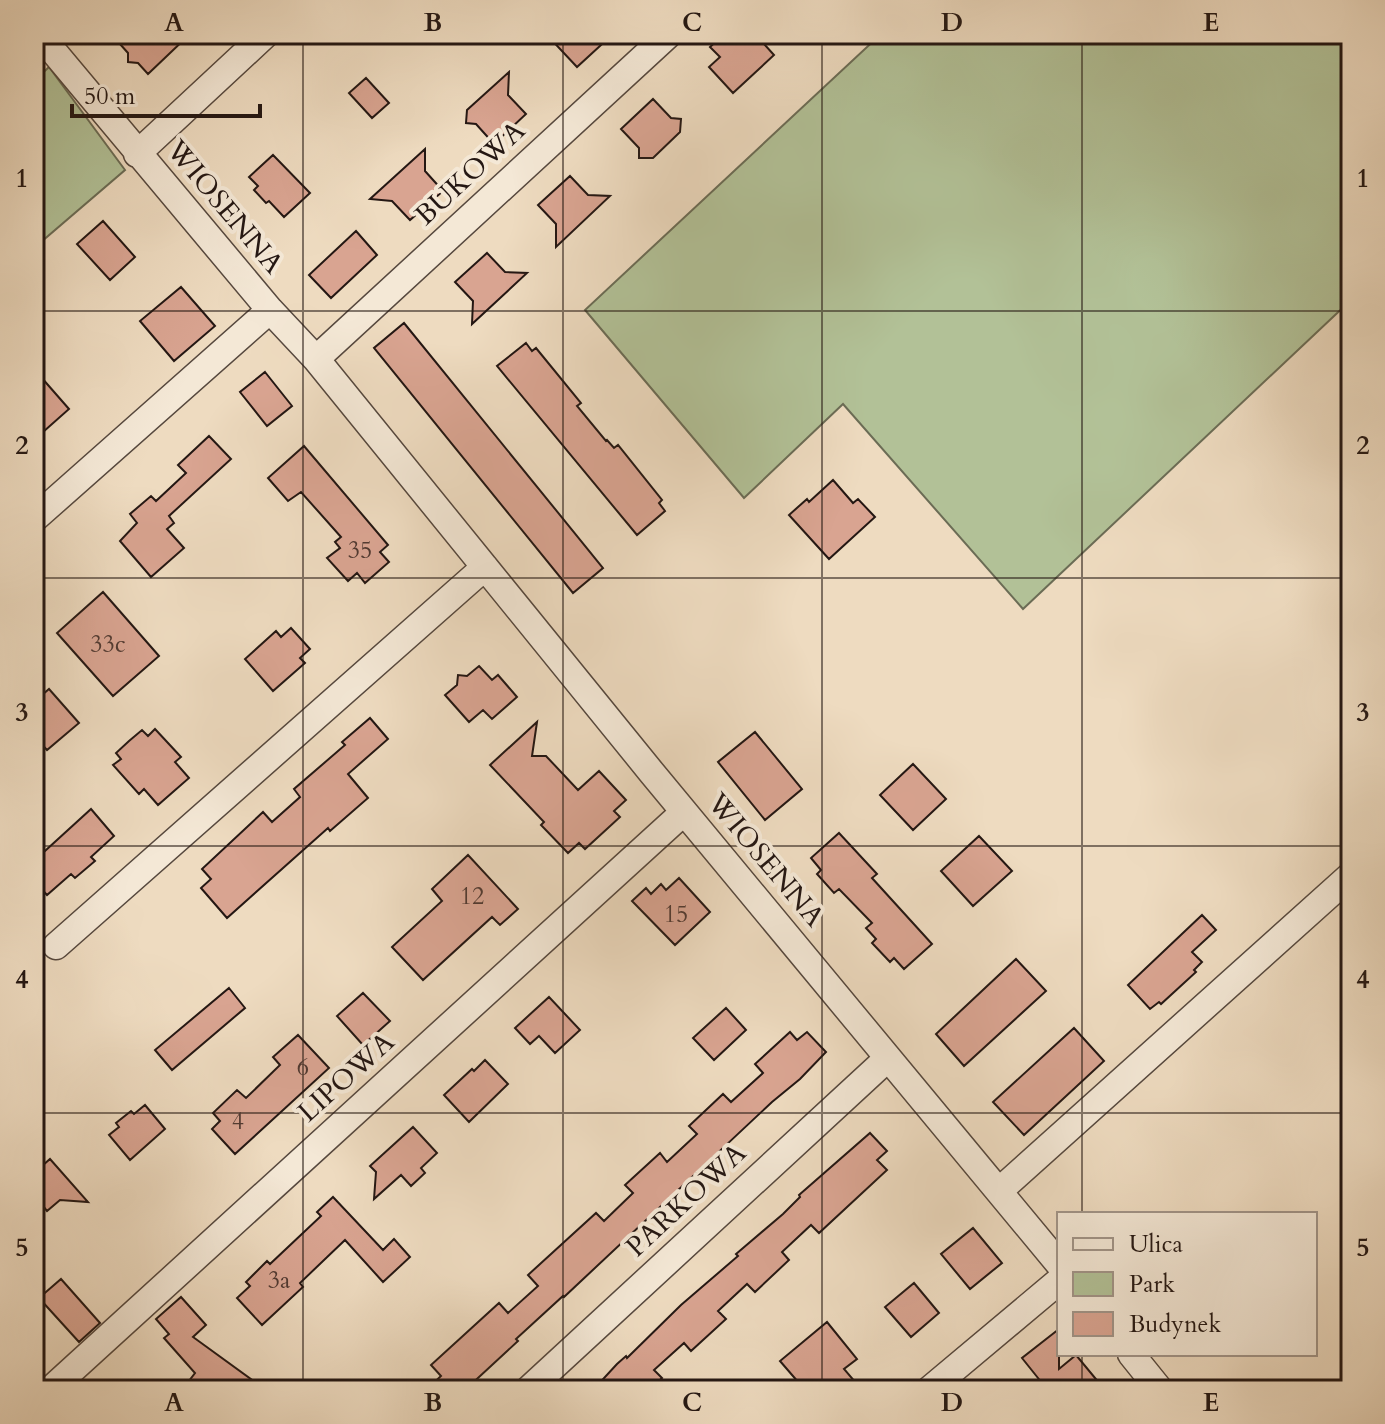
<svg xmlns="http://www.w3.org/2000/svg" width="1385" height="1424" viewBox="0 0 1385 1424" font-family="Cardo,serif">
	<style>
		.green { fill: #b2c197; stroke: #6b6c55; stroke-width: 2 }
		.building { fill: #d9a491; stroke: #241713; stroke-width: 2 }
		.lines { fill: none; stroke-linecap: round; stroke-linejoin: round }
		.street-casing { stroke: #56483e; stroke-width: 29 }
		.street { stroke: #f4e8d6; stroke-width: 26 }
		.grid { fill: none; stroke: #241713; stroke-width: 2; stroke-opacity: 0.55 }
		.labels { text-anchor: middle; dominant-baseline: central; stroke-width: 8; stroke-linejoin: round; paint-order: stroke }
		.number-label { font-size: 24px; fill: #513a32 }
		.street-label { font-size: 28px; fill: #241713; stroke: #f4e8d6 }
		.neatline { fill: none; stroke: #241713; stroke-width: 3 }
		.grid-label { font-size: 26px; text-anchor: middle; font-weight: bold; fill: #241713 }
	</style>
	<rect width="100%" height="100%" fill="#eedbc0"/>
	<filter id="stains"><feTurbulence type="fractalNoise" baseFrequency=".0025" numOctaves="4"/><feColorMatrix values="0 0 0 0 .2 0 0 0 0 .09 0 0 0 0 .02 0 0 0 .5 -.17"/></filter>
	<radialGradient id="worn" r=".72"><stop offset=".6" stop-color="#630" stop-opacity="0"/><stop offset="1" stop-color="#630" stop-opacity=".3"/></radialGradient>
	<path class="green" d="M881,34h470v266l-328,309 -180,-205 -99,94 -159,-188z
		M49,67l76,103 -91,78v-167z"/>
	<path class="building" d="M111,34h79l-42,40 -10,-11 -10,-1v-9z
		M546,34h67l-36,33z
		M724,34h31l19,21 -41,38 -24,-26 11,-10 -10,-10z
		M509,72l-1,23 18,19 -32,30 -18,-20 -10,-1 1,-13z
		M366,78l23,25 -17,15 -23,-25z
		M653,99l18,19 10,1 -1,13 -27,26h-14v-10l-18,-19z
		M425,149v22l18,20 -33,29 -18,-19 -22,-2z
		M273,155l37,38 -26,24 -15,-16 -3,2 -12,-13 4,-4 -9,-9z
		M570,176l18,19 22,1 -54,51v-23l-18,-19z
		M103,221l32,36 -25,23 -33,-36z
		M356,231l21,24 -46,43 -22,-23z
		M487,253l18,19 22,1 -55,51 1,-23 -18,-19z
		M181,287l34,39 -41,35 -34,-40z
		M404,323l199,245 -30,25 -199,-245z
		M526,343l6,8 4,-3 45,55 -4,3 29,35 1,-1 7,8 4,-3 44,55 -3,3 6,8 -28,24 -140,-169z
		M34,369l35,40 -35,31z
		M265,372l27,34 -25,20 -27,-34z
		M209,436l22,23 -62,57 5,7 -7,6 17,19 -33,29 -31,-36 17,-18 -7,-9 21,-18 5,5 30,-28 -8,-8z
		M304,446l84,99 -8,7 9,10 -24,21 -8,-10 -9,8 -21,-23 13,-10 -5,-6 6,-5 -40,-45 -13,9 -20,-23z
		M833,480l20,23 5,-4 17,18 -46,42 -40,-44 18,-16 2,3z
		M103,592l56,64 -46,40 -56,-63z
		M291,628l19,21 -10,9 5,5 -32,28 -28,-32 31,-28 5,6z
		M479,666l13,14 6,-5 19,22 -25,22 -9,-9 -14,12 -24,-27 12,-10 1,-10 9,1z
		M49,689l30,34 -32,27 -13,-14v-34z
		M370,718l18,21 -40,35 20,24 -38,33 -2,-3 -101,90 -26,-30 10,-9 -9,-10 61,-57 9,10 28,-25 -6,-8 51,-44 -3,-3z
		M537,722l-5,34h14l32,34 21,-19 27,29 -12,11 6,6 -35,32 -6,-6 -11,10 -27,-28 3,-3 -54,-57z
		M155,729l26,28 -6,5 14,16 -31,27 -14,-16 -5,5 -26,-29 8,-6 -5,-6 13,-12 13,-11 6,6z
		M755,732l47,57 -37,31 -47,-58z
		M913,764l33,35 -33,31 -33,-35z
		M91,809l23,27 -23,21 4,4 -20,17 -4,-4 -24,21 -13,-14v-20z
		M839,833l38,41 -5,4 60,66 -28,25 -10,-11 -4,4 -18,-19 4,-4 -10,-11 6,-5 -33,-34 -5,4 -17,-19 4,-4 -10,-12z
		M979,836l33,35 -39,35 -32,-35z
		M468,855l50,54 -18,16 -8,-8 -69,63 -31,-33 50,-46 -10,-12z
		M679,878l31,34 -35,33 -43,-44 14,-13 5,6 10,-10 5,6z
		M1202,915l14,15 -24,22 10,10 -8,8 2,2 -35,32 -2,-2 -9,7 -22,-24z
		M1016,959l30,32 -82,75 -28,-32z
		M229,988l16,20 -73,62 -17,-20z
		M363,993l27,28 -27,24 -26,-29z
		M549,997l31,33 -25,23 -16,-17 -9,8 -15,-16z
		M726,1008l20,22 -32,30 -21,-22z
		M1074,1028l30,33 -80,74 -31,-33z
		M790,1032l7,8 10,-8 19,20 -26,27 -28,23 -208,195 -1,-1 -47,43 2,2 -53,49h-39l15,-14 -10,-11 68,-62 9,10 30,-27 -10,-11 68,-62 8,8 29,-28 -8,-8 35,-32 7,9 30,-28 -8,-8 34,-32 8,8 32,-29 -8,-9z
		M298,1035l31,33 -94,86 -23,-25 8,-8 -7,-8 24,-23 9,8 34,-33 -7,-8z
		M485,1060l23,24 -39,38 -25,-27 28,-26 2,2z
		M145,1105l20,24 -35,31 -21,-25 10,-8 -3,-4 15,-12 3,3z
		M413,1127l24,26 -16,15 4,5 -14,13 -10,-11 -27,24 2,-27 -6,-6z
		M870,1133l17,18 -10,9 10,10 -68,63 -8,-8 -29,27 7,8 -34,32 -8,-8 -29,27 8,8 -35,32 -7,-8 -30,27 8,8 -13,12h-56l24,-26 9,-8 1,2 54,-53 57,-49 -2,-2 47,-40 17,-17 -1,-2z
		M50,1159l38,43 -28,-2 -13,11 -13,-16v-22z
		M333,1197l50,53 11,-11 16,18 -27,25 -38,-42 -45,43 3,4 -41,38 -25,-27 13,-12 -4,-4 21,-21 3,3 51,-48 -4,-4z
		M973,1228l29,35 -32,26 -29,-35z
		M61,1279l39,44 -21,19 -40,-44z
		M914,1283l25,30 -28,24 -26,-30z
		M181,1297l25,28 -13,12 73,53h-84l13,-17 -31,-35 5,-4 -13,-15z
		M827,1322l30,37 -13,10 18,21h-57l-25,-29z
		M1059,1329v40l17,-14 29,35h-72l9,-7 -20,-25z"/>
	<g class="lines">
		<defs>
			<path id="street" d="M39,34l231,276 46,49 336,414 407,491
				M137,154l129,-120
				M316,359l353,-325
				M34,519l236,-209
				M56,946l429,-379
				M999,1191l352,-316
				M1131,1354l29,36
				M50,1390l634,-578
				M528,1390l360,-332
				M929,1390l130,-109"/>
		</defs>
		<use href="#street" class="street-casing"/>
		<use href="#street" class="street"/>
	</g>
	<path class="grid" d="M303,34v1356M563,34v1356M822,34v1356M1082,34v1180M34,311h1317M34,578h1317M34,846h1317M34,1113h1317M1082,1354v36"/>
	<g class="labels">
		<g class="number-label">
			<text x="360" y="550">35</text>
			<text x="108" y="644">33c</text>
			<text x="472" y="896">12</text>
			<text x="676" y="914">15</text>
			<text x="303" y="1067">6</text>
			<text x="238" y="1121">4</text>
			<text x="279" y="1280">3a</text>
		</g>
		<g class="street-label">
			<text transform="translate(470 173) rotate(-43)">BUKOWA</text>
			<text transform="translate(225 207) rotate(50)">WIOSENNA</text>
			<text transform="translate(766 860) rotate(50)">WIOSENNA</text>
			<text transform="translate(346 1077) rotate(-42)">LIPOWA</text>
			<text transform="translate(686 1200) rotate(-43)">PARKOWA</text>
		</g>
	</g>
	<rect width="1385" height="1424" fill="none" stroke="#eedbc0" stroke-width="88"/>
	<rect x="1057" y="1212" width="260" height="144" fill="#f4e8d6" stroke="#a19488" stroke-width="2"/>
	<rect x="1073" y="1238" width="40" height="12" fill="#f4e8d6" stroke="#a19488" stroke-width="2"/>
	<text x="1129" y="1252" font-size="24" fill="#241713">Ulica</text>
	<rect x="1073" y="1272" width="40" height="24" fill="#b2c197" stroke="#a19488" stroke-width="2"/>
	<text x="1129" y="1292" font-size="24" fill="#241713">Park</text>
	<rect x="1073" y="1312" width="40" height="24" fill="#d9a491" stroke="#a19488" stroke-width="2"/>
	<text x="1129" y="1332" font-size="24" fill="#241713">Budynek</text>
	<path d="M72 104v12h188v-12" fill="none" stroke="#241713" stroke-width="4"/>
	<text x="84" y="104" font-size="24" fill="#241713" stroke="#f4e8d6" stroke-width="6" paint-order="stroke">50 m</text>
	<rect x="44" y="44" width="1297" height="1336" class="neatline"/>
	<g class="grid-label">
		<text x="174" y="31">A</text>
		<text x="433" y="31">B</text>
		<text x="692" y="31">C</text>
		<text x="952" y="31">D</text>
		<text x="1211" y="31">E</text>
		<text x="22" y="187">1</text>
		<text x="1363" y="187">1</text>
		<text x="22" y="454">2</text>
		<text x="1363" y="454">2</text>
		<text x="22" y="721">3</text>
		<text x="1363" y="721">3</text>
		<text x="22" y="988">4</text>
		<text x="1363" y="988">4</text>
		<text x="22" y="1256">5</text>
		<text x="1363" y="1256">5</text>
		<text x="174" y="1411">A</text>
		<text x="433" y="1411">B</text>
		<text x="692" y="1411">C</text>
		<text x="952" y="1411">D</text>
		<text x="1211" y="1411">E</text>
	</g>
	<rect width="100%" height="100%" filter="url(#stains)"/>
	<rect width="100%" height="100%" fill="url(#worn)"/>
</svg>
